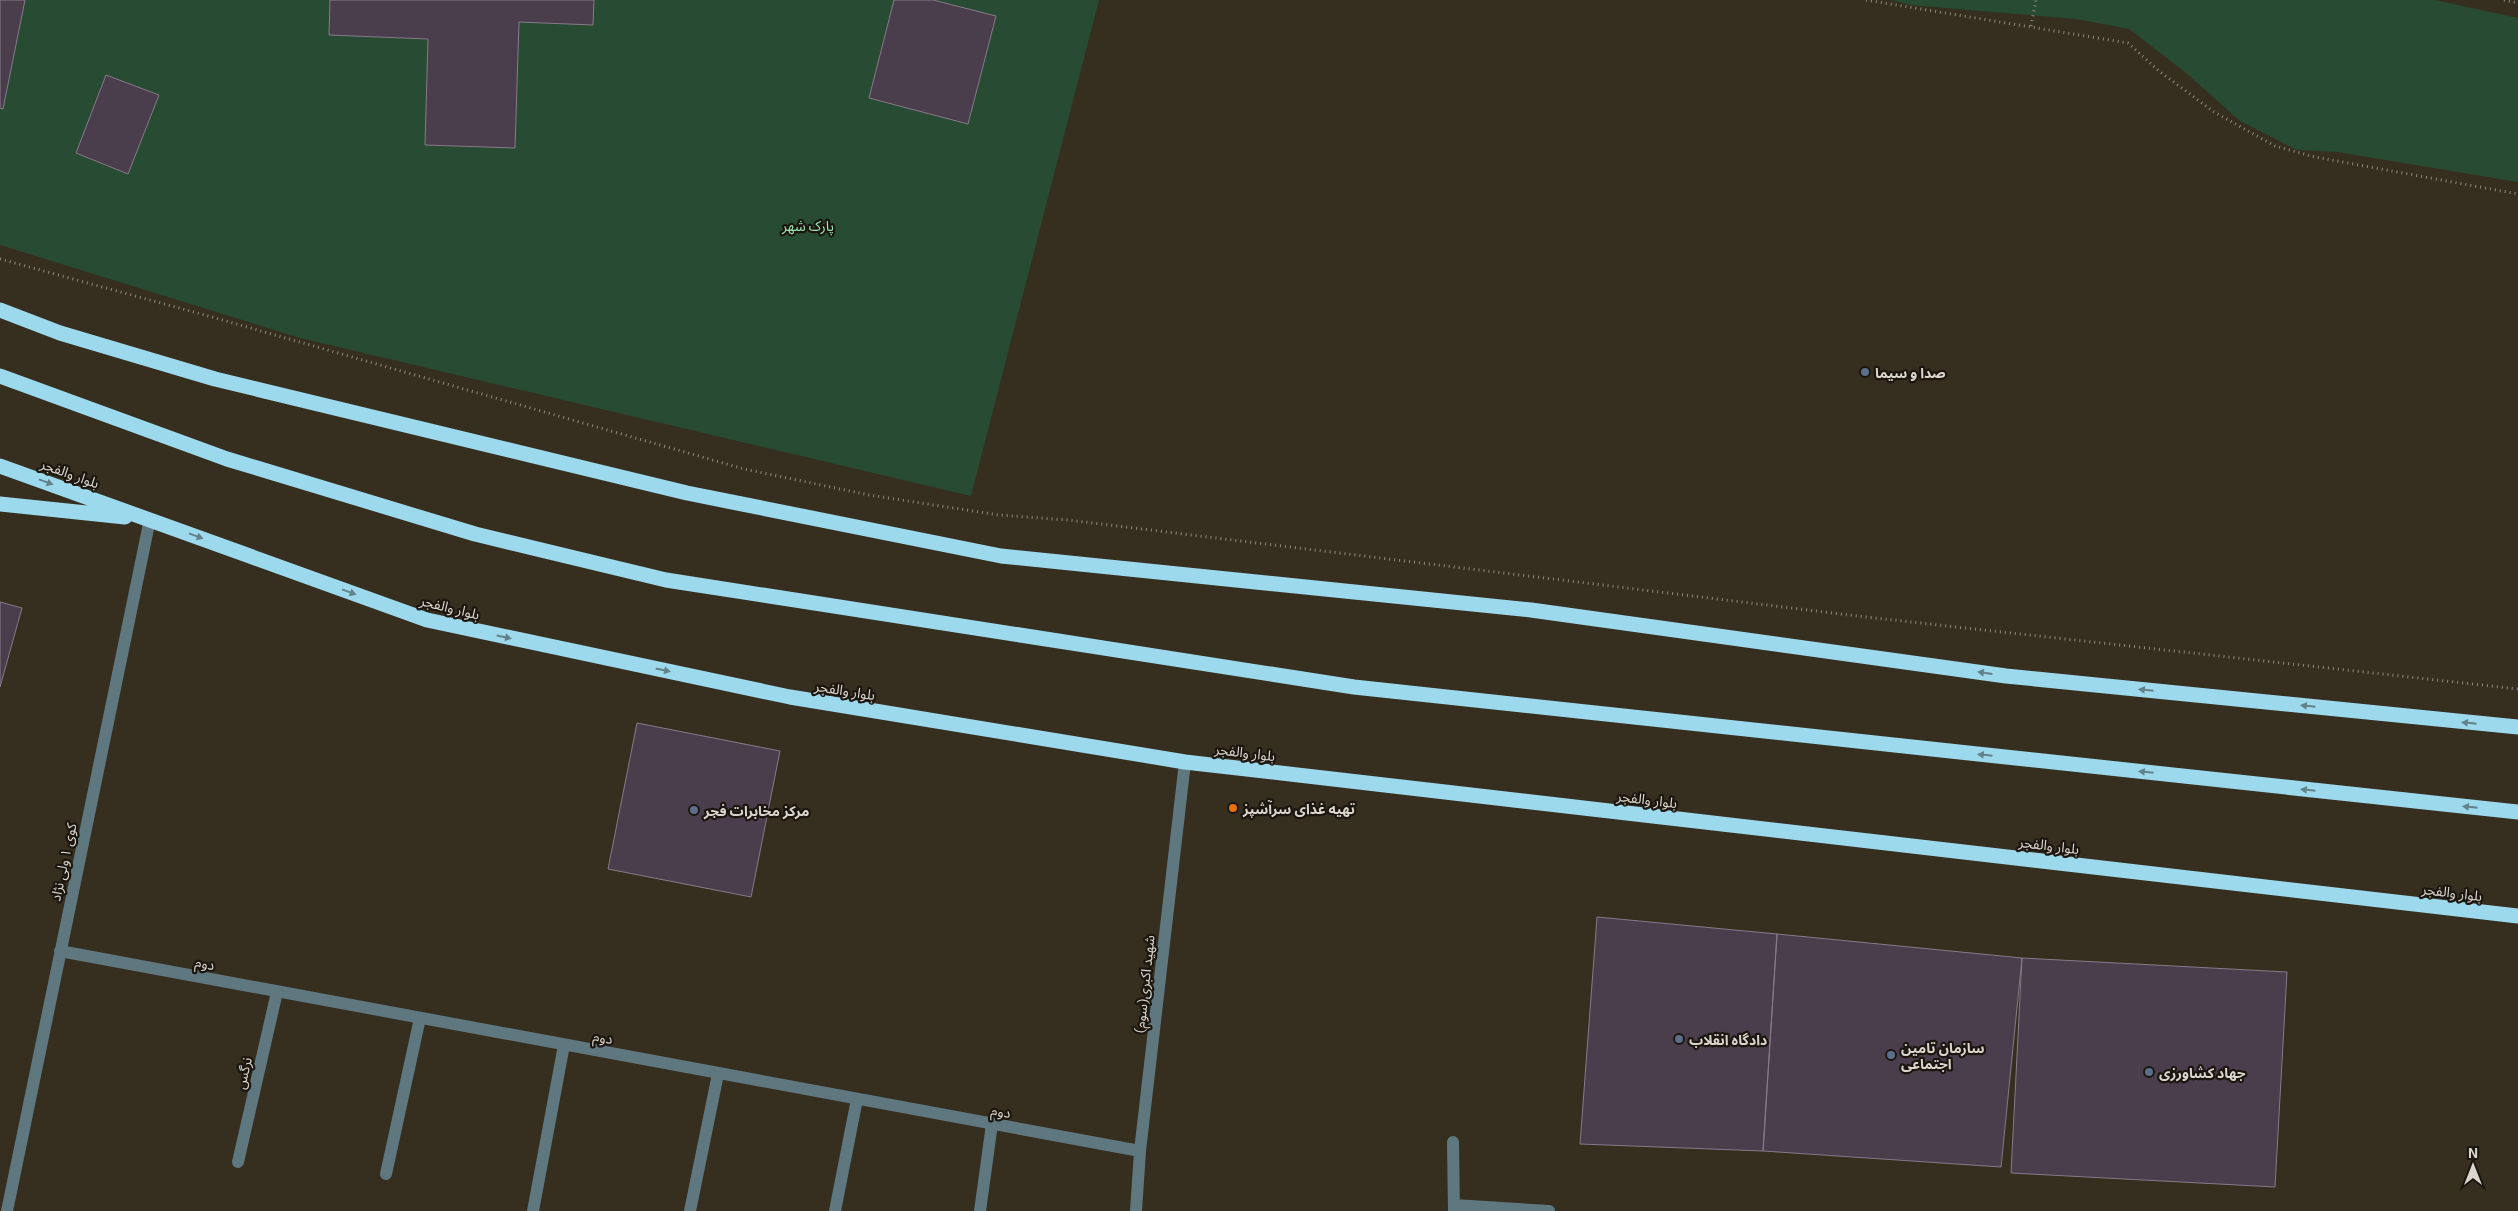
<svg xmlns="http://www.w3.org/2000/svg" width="2518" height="1211" viewBox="0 0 2518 1211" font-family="'Exo 2','Noto Sans Arabic',sans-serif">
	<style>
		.green { fill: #274b33 }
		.building { fill: #4b3e4c; stroke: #887a89 }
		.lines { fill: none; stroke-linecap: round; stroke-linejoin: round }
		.path { stroke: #908a7e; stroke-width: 3; stroke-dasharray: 1 4; stroke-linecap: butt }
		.minor { stroke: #5f777f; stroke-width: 12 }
		.highway { stroke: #9dd9ed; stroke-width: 15 }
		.oneway { fill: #62828a }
		.service-dot { fill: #5c6f8a; stroke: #1b1710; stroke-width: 2 }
		.food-dot { fill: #e8710a; stroke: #1b1710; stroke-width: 2 }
		.labels { text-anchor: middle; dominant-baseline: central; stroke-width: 4.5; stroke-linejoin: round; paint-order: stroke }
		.park-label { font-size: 14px; fill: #9ee4b4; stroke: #1b1710 }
		.poi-label { font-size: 14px; font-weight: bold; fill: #dbd6cd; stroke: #1b1710; text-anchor: start }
		.street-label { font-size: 14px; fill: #dbd6cd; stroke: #1b1710 }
	</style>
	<rect width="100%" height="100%" fill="#362e1f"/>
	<path class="green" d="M0,0h1099l-128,496 -671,-158 -300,-93z
		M1891,0h544l83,18v164l-181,-30 -40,-2 -57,-29 -54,-48 -57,-44 -53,-10 -165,-14z"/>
	<path class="building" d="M0,0h25l-22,109 -3,-1z
		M330,0h264l-1,25 -74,-3 -4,126 -90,-3 3,-106 -99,-4z
		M894,0h39l63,16 -28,108 -99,-26z
		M106,75l53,20 -31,79 -52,-21z
		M0,602l22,6 -22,79z
		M637,723l143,28 -29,146 -143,-28z
		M1597,917l180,17 -14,217 -183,-7z
		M1777,934l245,24 -21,209 -238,-16z
		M2022,958l265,14 -12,215 -264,-14z"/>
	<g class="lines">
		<path class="path" d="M1866,0l262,43 31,28 55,41 61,34 40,11 203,37
			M2504,0l14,3
			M2031,26l5,-26
			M0,259l212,58 532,152 125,26 130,20 69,5 789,96 661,73"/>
		<path class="minor" d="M60,951l1080,200
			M1453,1142l1,69
			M238,1162l39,-170
			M386,1174l34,-156
			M1454,1205l95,6
			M7,1211l143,-692
			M533,1211l31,-166
			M690,1211l28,-137
			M835,1211l22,-112
			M980,1211l12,-87
			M1136,1211l4,-60 45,-389"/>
		<path class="highway" d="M0,310l60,23 155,46 472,114 314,63 530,54 475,66 512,51
			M0,376l227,83 248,75 191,46 688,107 1164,125
			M0,466l427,154 363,77 395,65 1333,154
			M0,504l125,13"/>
	</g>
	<defs><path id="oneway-solid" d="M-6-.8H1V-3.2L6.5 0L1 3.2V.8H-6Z" transform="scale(1.25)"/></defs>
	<g class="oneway">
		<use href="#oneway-solid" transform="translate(46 482) rotate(20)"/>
		<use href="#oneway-solid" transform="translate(196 536) rotate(20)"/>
		<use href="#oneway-solid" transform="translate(349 592) rotate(20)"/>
		<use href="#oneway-solid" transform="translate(504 637) rotate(12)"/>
		<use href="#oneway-solid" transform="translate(663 670) rotate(12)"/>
		<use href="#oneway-solid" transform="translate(1985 673) rotate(-172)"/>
		<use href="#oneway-solid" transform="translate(2146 690) rotate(-174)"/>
		<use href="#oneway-solid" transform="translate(2308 706) rotate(-174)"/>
		<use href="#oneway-solid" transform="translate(2469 723) rotate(-174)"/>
		<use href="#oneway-solid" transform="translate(1985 755) rotate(-174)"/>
		<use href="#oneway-solid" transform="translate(2146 772) rotate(-174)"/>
		<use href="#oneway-solid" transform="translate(2308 790) rotate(-174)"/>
		<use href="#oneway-solid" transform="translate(2470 807) rotate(-174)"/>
	</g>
	<g class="service-dot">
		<circle cx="1865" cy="372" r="5"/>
		<circle cx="694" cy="810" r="5"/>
		<circle cx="1679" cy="1039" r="5"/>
		<circle cx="1891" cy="1055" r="5"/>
		<circle cx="2149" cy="1072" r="5"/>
	</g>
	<circle class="food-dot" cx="1233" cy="808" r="5"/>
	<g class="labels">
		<g class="park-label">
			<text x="808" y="225">پارک شهر</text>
		</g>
		<g class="poi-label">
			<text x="1875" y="372">صدا و سیما</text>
			<text x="1243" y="808">تهیه غذای سرآشپز</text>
			<text x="704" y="810">مرکز مخابرات فجر</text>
			<text x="1689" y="1039">دادگاه انقلاب</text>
			<text x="1901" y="1047">سازمان تامین<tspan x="1901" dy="16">اجتماعی</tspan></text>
			<text x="2159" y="1072">جهاد کشاورزی</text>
		</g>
		<g class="street-label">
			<text transform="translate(70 473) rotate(20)">بلوار والفجر</text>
			<text transform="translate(450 607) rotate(14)">بلوار والفجر</text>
			<text transform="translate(845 690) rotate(9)">بلوار والفجر</text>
			<text transform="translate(1245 752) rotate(7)">بلوار والفجر</text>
			<text transform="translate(1647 799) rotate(7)">بلوار والفجر</text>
			<text transform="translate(2049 845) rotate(7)">بلوار والفجر</text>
			<text transform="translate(63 862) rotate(-78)">کوی ۱ ولی نژاد</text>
			<text transform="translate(2452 892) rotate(7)">بلوار والفجر</text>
			<text transform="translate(205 963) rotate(11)">دوم</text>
			<text transform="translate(1144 984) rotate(-84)">شهید اکبری(سوم)</text>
			<text transform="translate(603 1037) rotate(10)">دوم</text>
			<text transform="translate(243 1073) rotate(-77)">نرگس</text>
			<text transform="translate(1001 1111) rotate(10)">دوم</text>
		</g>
	</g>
	<g transform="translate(2473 1166)" stroke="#1b1710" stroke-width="4" paint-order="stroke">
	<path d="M0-4L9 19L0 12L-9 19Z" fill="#dbd6cd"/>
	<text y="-8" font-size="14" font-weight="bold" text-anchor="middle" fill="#dbd6cd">N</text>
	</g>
</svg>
